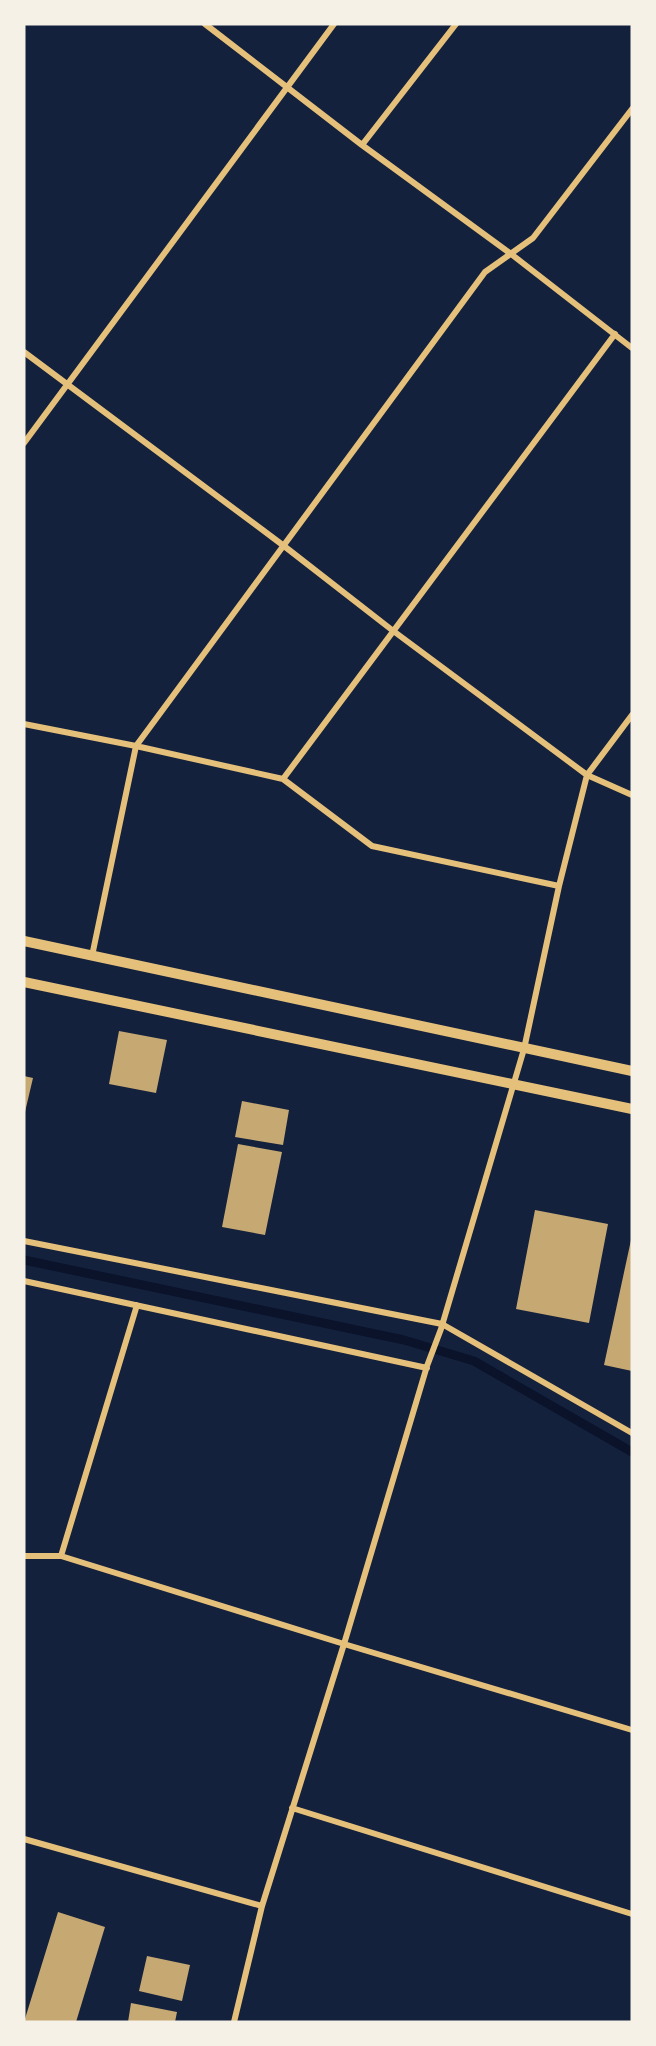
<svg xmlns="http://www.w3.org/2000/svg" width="656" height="2046" viewBox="0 0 656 2046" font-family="Cabin,sans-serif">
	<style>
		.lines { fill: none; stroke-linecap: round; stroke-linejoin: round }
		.stream { stroke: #0b132b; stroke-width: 9 }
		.building { fill: #c6a872 }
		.minor { stroke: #e5c07b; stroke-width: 6 }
		.tertiary { stroke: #e5c07b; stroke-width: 10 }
	</style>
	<rect width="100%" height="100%" fill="#14213d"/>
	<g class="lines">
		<path class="stream" d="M24,1260l380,80 70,21 158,91"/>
	</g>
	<path class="building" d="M119,1031l48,9 -11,53 -47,-9z
		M24,1076l9,2 -8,34h-1z
		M242,1101l47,9 -6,35 -48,-8z
		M238,1144l44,8 -17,83 -43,-8z
		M535,1210l73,14 -19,99 -73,-14z
		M631,1240h1v131l-28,-6z
		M58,1912l47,15 -29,95h-52z
		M147,1956l43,9 -8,36 -43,-10z
		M131,2003l46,9 -2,10h-47z"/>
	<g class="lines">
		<path class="minor" d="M205,24l157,121 149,109 121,94
			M362,145l94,-121
			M24,352l260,194 108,84 195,145 45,20
			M24,443l310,-419
			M24,724l112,22 147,33 89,67 187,40
			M283,779l332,-445
			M92,956l44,-210 349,-474 48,-34 99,-129
			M24,1241l418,83 190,109
			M24,1281l403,87
			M24,1556h37l283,88 288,86
			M61,1556l76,-251
			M292,1808l340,106
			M24,1839l238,67
			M234,2022l28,-116 82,-262 83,-278 14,-37 83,-280 35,-163 28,-111 45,-60"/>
		<path class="tertiary" d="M24,941l608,130
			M24,982l608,127"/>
	</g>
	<rect width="656" height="2046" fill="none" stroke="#f6f1e7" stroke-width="51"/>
</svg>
